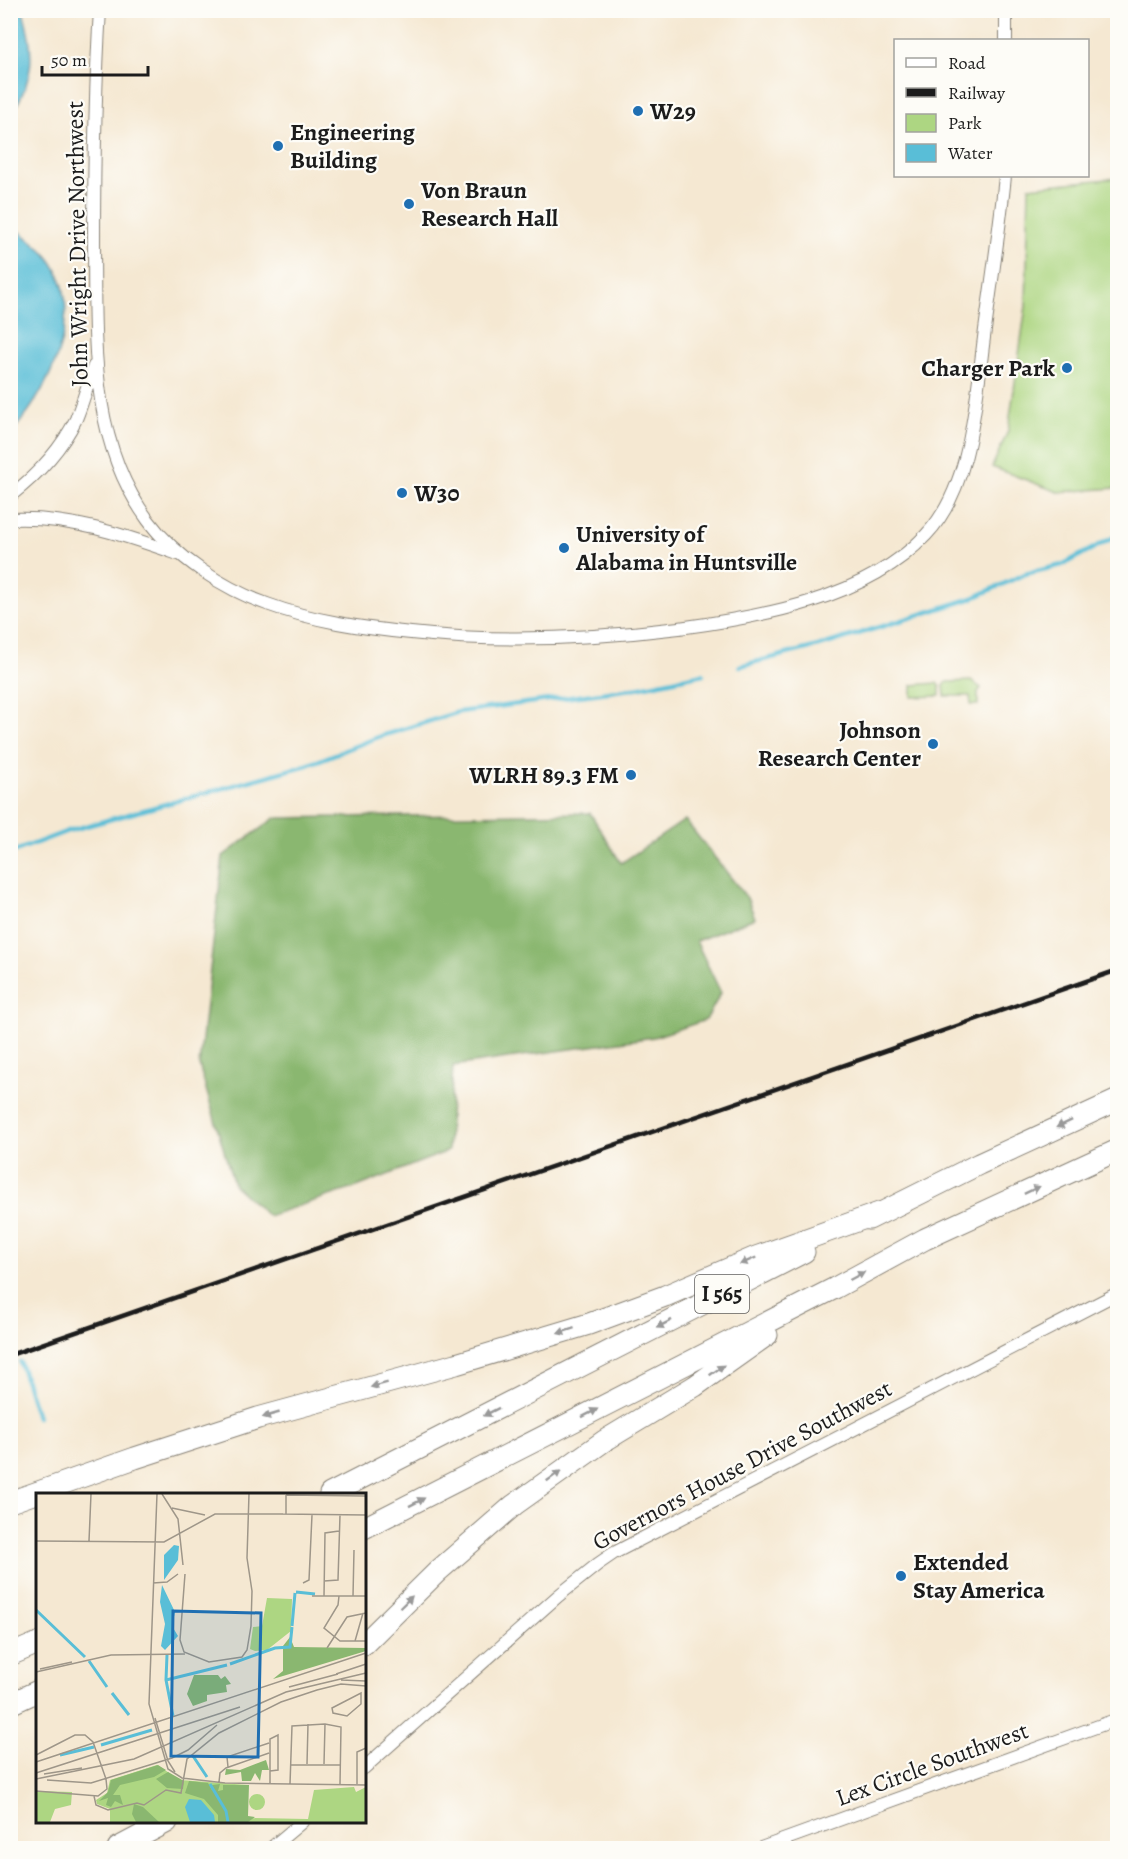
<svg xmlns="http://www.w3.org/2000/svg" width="1128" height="1859" viewBox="0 0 1128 1859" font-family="Alegreya,serif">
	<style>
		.green { fill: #add682; stroke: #64794f; stroke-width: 1.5 }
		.forest { fill: #8ab770; stroke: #536a46; stroke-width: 1.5 }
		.water { fill: #59bed7; stroke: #3a6d7a; stroke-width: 1.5 }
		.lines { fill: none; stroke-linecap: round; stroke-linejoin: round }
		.stream { stroke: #59bed7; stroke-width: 4.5 }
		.minor-casing { stroke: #888277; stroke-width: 14 }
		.motorway-casing { stroke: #888277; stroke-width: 23 }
		.minor { stroke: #fff; stroke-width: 12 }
		.motorway { stroke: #fff; stroke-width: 21 }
		.rail { stroke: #1c1c1c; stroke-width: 4.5 }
		.oneway { fill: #999 }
		.poi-dot { fill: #1f6fb2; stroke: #fdfcf7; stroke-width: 2 }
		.labels { text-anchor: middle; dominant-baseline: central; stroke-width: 4.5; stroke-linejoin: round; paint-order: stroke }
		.shield { fill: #fdfcf7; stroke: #605f5e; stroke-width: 1.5 }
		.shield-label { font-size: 22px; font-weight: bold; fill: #1c1c1c }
		.poi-label { font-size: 24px; font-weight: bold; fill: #1c1c1c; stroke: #fdfcf7; text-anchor: start }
		.street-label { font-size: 24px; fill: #1c1c1c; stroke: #fdfcf7 }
		.inset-river { fill: none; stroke: #59bed7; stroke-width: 3 }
		.inset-road { fill: none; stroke: #9e9689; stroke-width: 1.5 }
		.view { fill: #1f6fb2; fill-opacity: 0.15; stroke: #1f6fb2; stroke-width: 3 }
		.inset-edge { fill: none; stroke: #1c1c1c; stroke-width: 3 }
	</style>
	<rect width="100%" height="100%" fill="#fdfcf7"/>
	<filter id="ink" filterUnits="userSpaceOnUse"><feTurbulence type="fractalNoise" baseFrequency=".0167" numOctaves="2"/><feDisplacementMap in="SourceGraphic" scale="12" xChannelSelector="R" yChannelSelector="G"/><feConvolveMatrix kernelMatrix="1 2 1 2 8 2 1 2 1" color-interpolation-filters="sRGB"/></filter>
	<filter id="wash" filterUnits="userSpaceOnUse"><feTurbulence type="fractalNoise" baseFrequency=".008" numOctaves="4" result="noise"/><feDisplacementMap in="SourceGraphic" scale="24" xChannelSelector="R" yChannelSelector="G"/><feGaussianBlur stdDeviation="1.35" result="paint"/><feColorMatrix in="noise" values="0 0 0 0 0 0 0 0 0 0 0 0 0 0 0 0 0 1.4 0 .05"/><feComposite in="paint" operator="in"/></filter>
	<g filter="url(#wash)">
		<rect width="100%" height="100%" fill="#f5e8d2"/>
		<path class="green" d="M1117,178v310l-59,4 -66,-25 16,-36 18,-125 3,-119z
			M971,681l10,7 -3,4v13h-7l-1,-9h-25l-1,-10 3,-4z
			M937,683l3,4v9l-28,1v-12z"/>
		<path class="forest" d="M590,813l31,50 64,-43 62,78 8,20 -59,23 25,52 -15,27 -52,17 -201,29 -5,85 -91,36 -89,29 -34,-31 -35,-120 24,-209 52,-38z"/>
		<path class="water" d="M11,10l12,1c12,42 12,66 -12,104z
			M11,224c14,13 33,24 43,41 31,52 -6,128 -43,168z"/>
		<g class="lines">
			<path class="stream" d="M740,666l86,-22 147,-46 52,-24 37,-9 56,-30
				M10,853l58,-22 239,-66 74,-29 78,-24 172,-23 72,-15
				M10,1330l5,14
				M20,1362l17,55"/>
		</g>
	</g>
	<g filter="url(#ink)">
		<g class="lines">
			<defs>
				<path id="minor" d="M100,10c-5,79 -6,156 -6,234 1,95 -5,196 54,276 27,37 76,69 119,84 46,17 95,24 144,29 90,10 178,6 268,-5 82,-11 187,-29 247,-93 47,-49 50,-140 59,-205 7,-51 15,-103 20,-154
					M1006,40v-30
					M10,496c27,-21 51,-46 66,-77 7,-17 12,-36 18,-53
					M10,519c59,-3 114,16 168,35
					M364,1768l194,-172 40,-32 16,-11 504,-260
					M271,1848l31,-26
					M761,1848l357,-129"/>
				<path id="motorway" d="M869,1219l110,-55 139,-64
					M330,1494l474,-242
					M10,1502l125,-44 123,-40 198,-54 133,-40 76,-28 91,-39 126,-45
					M364,1528l471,-240 90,-49 193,-89
					M364,1644l74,-73 76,-66 90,-64 91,-55 72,-51
					M10,1655l28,-12
					M10,1704l28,-13
					M118,1848l49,-26"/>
			</defs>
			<use href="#minor" class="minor-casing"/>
			<use href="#motorway" class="motorway-casing"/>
			<use href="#minor" class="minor"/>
			<use href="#motorway" class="motorway"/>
			<path class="rail" d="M10,1355l1108,-385"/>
		</g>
		<defs><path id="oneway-solid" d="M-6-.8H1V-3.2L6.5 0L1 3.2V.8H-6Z" transform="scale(1.5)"/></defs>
		<g class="oneway">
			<use href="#oneway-solid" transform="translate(1064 1124) rotate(155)"/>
			<use href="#oneway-solid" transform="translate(1032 1190) rotate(-25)"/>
			<use href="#oneway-solid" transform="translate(748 1261) rotate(157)"/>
			<use href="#oneway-solid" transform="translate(857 1276) rotate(-28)"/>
			<use href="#oneway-solid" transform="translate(664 1324) rotate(153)"/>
			<use href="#oneway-solid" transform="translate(566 1331) rotate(162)"/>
			<use href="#oneway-solid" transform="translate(717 1370) rotate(-35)"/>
			<use href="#oneway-solid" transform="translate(379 1385) rotate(165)"/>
			<use href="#oneway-solid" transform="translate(491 1412) rotate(153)"/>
			<use href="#oneway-solid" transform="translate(590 1413) rotate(-27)"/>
			<use href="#oneway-solid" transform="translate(271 1415) rotate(164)"/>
			<use href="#oneway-solid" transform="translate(554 1476) rotate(-36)"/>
			<use href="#oneway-solid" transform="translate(417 1502) rotate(-27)"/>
			<use href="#oneway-solid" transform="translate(406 1602) rotate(-44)"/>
		</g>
	</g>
	<g class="poi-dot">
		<circle cx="638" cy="111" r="6"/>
		<circle cx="278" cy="146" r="6"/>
		<circle cx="409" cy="204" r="6"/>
		<circle cx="1067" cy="368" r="6"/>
		<circle cx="402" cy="493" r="6"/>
		<circle cx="564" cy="548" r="6"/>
		<circle cx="933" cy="744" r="6"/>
		<circle cx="631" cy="775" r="6"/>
		<circle cx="901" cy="1576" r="6"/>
	</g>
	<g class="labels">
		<rect class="shield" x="695" y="1275" width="54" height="38" rx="4.5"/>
		<g class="shield-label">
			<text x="722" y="1294">I 565</text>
		</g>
		<g class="poi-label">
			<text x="650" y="111">W29</text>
			<text x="290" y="132">Engineering<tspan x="290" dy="28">Building</tspan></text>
			<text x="421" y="190">Von Braun<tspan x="421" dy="28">Research Hall</tspan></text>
			<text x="1055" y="368" text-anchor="end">Charger Park</text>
			<text x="414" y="493">W30</text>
			<text x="576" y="534">University of<tspan x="576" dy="28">Alabama in Huntsville</tspan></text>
			<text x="921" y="730" text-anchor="end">Johnson<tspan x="921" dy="28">Research Center</tspan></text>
			<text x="619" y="775" text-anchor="end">WLRH 89.3 FM</text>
			<text x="913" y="1562">Extended<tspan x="913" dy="28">Stay America</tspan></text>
		</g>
		<g class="street-label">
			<text transform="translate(77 244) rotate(-91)">John Wright Drive Northwest</text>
			<text transform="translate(742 1465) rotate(-28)">Governors House Drive Southwest</text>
			<text transform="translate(932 1764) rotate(-20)">Lex Circle Southwest</text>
		</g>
	</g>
	<g transform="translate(36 1493)">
		<rect width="330" height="330" fill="#f5e8d2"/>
		<path d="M231,105l25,1 -1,32 -24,19 -12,1 -5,-2 3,-22 9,-1zM121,272l23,15 68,5v33l60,1 6,-29 40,-3 2,5 10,-5v35h-256v-13l-13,-5 -1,-4 11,-7 3,-13zM0,298l36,1 -1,13 -16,4 -5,13h-14zM213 309a8 8 0 1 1 16 0a8 8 0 1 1-16 0Z" fill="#add682"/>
		<path d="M254,144l4,10 72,1v3l-93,28 10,-8v-25zM158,182h24l3,4 4,-3 6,8 -5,1 1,7 -20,3v6l-14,5 -6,-12zM230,267l3,10h-7l-2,11 -5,-8 -4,8h-9l-1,-9 -16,3 1,-6 14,1zM122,272l8,5 -12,7 -34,8 -7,10h7l3,10 -8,-4 -4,6 -5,-2 2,-7 -9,3 9,-9 3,-12zM132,279l16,9 -1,8 -16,-1 -11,-9zM153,288l19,2 4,7v-5l8,-1 -2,7 5,-1v-5h26l-1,31 7,1 -7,5h-30v-7l-14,-16 -19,-6zM98,311l9,3 16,15h-23l-4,-8z" fill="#8ab770"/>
		<path d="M138,52l5,1 -1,14 -14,20v-25zM126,92l13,27 -3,14 6,10 -13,14 -4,-4 4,-22 -5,-22zM153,306l12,1 13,15 1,7h-25l-5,-15z" fill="#59bed7"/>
		<path class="inset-river" d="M260,99l19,2M0,117l49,47M256,133l3,-33M131,162l-1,25 7,36M53,168l18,26M194,171l45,-16 15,-1 2,-20M130,187l61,-15M76,200l17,22M65,252l51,-15M24,262l34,-8M157,263l14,21M174,291l16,27 2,11"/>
		<path class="inset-road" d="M121,1l-8,210 19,65 14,9 43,5 141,2M126,1l16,25 5,46M250,2l80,1M136,15l33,7M244,21l86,1M250,21v-19M0,48l128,1 51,-28h68M53,48l2,-47M149,81l-5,66 4,12 25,10 33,-5 5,-7 4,-24 1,-35 -5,-33 2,-64M288,88l14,-1 2,-65M117,90l14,-1 11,-8M267,90l6,-3 3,-65M276,103h54M288,103l1,-63 14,-2M303,103l-1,9 -14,23 16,13h26M317,103l1,-46M319,148l8,-28M291,155l20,-31 19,-4M4,176l32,-7M0,179l75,-17 74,-1M300,181l30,-10M305,187l25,1M253,194l49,-13M325,200v11l-14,12 -14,-3 -1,-5zM119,225l13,43 7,11M0,262l39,-20h10l8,7 13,37M0,269l330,-109M271,271l1,-40M288,271l1,-40M255,272h49M192,274l-1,-10 42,-14M234,278l8,-1v-35l-8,4v45M0,280l204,-66M8,281l38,-6M0,286l98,-20 152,-67 80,-19M11,287l44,3 81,-25 16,-8 29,-25M183,289l1,-9 6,-5 43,-15M254,291l2,-58 33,-2 16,3 -1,57M321,291v-32l9,-4M0,298l62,5 9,-7 -1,-10M58,303l2,9 12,5 29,-7 7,2 22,-15 15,3 6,-34 32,-26 62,-31 36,-12 24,-6 25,2"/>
		<path class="view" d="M137,118l88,2 -3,144 -87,-1z"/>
		<rect width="330" height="330" class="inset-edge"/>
	</g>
	<rect width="1128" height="1859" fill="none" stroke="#fdfcf7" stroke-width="36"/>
	<rect x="894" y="39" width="195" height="138" fill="#fdfcf7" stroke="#a3a29f" stroke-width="1.5"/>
	<rect x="906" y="58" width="30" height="9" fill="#ffffff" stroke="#a3a29f" stroke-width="1.5"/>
	<text x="948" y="69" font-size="18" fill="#1c1c1c">Road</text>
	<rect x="906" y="88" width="30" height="9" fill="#1c1c1c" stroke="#a3a29f" stroke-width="1.5"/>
	<text x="948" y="99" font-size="18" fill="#1c1c1c">Railway</text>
	<rect x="906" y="114" width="30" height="18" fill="#add682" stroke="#a3a29f" stroke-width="1.5"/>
	<text x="948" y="129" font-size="18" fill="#1c1c1c">Park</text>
	<rect x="906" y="144" width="30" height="18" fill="#59bed7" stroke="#a3a29f" stroke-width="1.5"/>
	<text x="948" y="159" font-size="18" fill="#1c1c1c">Water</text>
	<path d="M42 66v9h106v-9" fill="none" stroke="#1c1c1c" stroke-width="3"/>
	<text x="51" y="66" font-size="18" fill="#1c1c1c" stroke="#fdfcf7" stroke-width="4.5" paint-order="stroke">50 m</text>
</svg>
